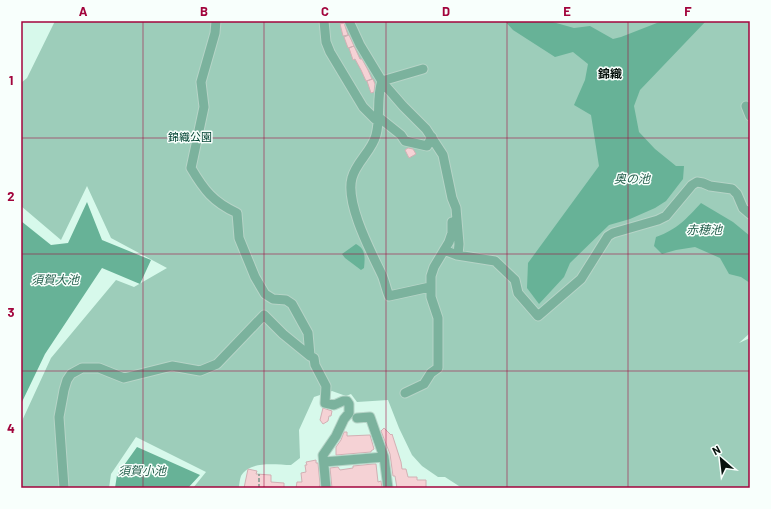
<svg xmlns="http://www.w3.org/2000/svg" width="771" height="509" viewBox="0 0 771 509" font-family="Barlow,'Noto Sans JP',sans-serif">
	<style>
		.green { fill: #9dcdba }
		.water { fill: #67b297 }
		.building { fill: #f5d2d5; stroke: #d2b0b4 }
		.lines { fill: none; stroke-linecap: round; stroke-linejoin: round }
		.minor-casing { stroke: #b6d4c7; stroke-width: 11 }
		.path { stroke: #7e978c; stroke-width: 1.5; stroke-dasharray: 4 2; stroke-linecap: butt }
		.minor { stroke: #7bb29d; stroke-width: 9 }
		.grid { fill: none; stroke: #a2043c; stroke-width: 1; stroke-opacity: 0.55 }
		.labels { text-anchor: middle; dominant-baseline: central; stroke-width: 3; stroke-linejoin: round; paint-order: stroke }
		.park-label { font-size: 11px; fill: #004231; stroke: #f8fffc }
		.neighbourhood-label { font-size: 12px; font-weight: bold; fill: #06110c; stroke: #f8fffc }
		.water-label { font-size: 12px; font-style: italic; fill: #25604d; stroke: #f8fffc }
		.neatline { fill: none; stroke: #a2043c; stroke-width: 1.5 }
		.grid-label { font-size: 13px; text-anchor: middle; font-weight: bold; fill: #a2043c }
	</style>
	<rect width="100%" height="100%" fill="#d7f9eb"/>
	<path class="green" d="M55,21h695v312l-11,10 11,-5v150h-288l-17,-11h-7l-16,-11 -10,-11 -13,-27 -11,-28 -31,2 -6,-8 -5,2 -14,-5 -18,6 -15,33 1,28 -9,7c-15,0 -41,-5 -50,11 -1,3 -2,8 -2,12h-46l13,-16 -70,-35 -25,37 -2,14h-88v-65l30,-65 65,-78 18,7 33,-19 -56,-30 -24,-52 -26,54 -40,-34v-123l6,-5z"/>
	<path class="water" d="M505,21h44l25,7 16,-2 23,13 8,-2 41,-16h44l-66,69 -6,16 5,26 16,17 21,17h8l-1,13 -17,22 -11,7 -25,11 -21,6 -39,38 -6,14 -25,27 -12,-16 1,-25 71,-97 -8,-51 -17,-10 11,-25 3,-16 -15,-12 -18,5 -42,-27z
		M87,202l15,38 49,20 -11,24 -38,-16 -57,86 -24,50v-183l30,24 17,-2z
		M701,203l32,19 17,14v47l-9,-6 -12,-3 -9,-16 -25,-11 -19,3 -14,4 -8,-8 2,-9c22,-8 30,-18 45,-34z
		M356,244c10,5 9,14 8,24l-3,2 -16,-12 -3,-4z
		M137,447l63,28 -12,13h-73l2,-13z"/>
	<path class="building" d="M344,23l4,12 -5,1 -3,-12z
		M349,35l5,11 -6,2 -4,-11z
		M354,46l6,13h2l6,11 4,9 -6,2 -5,-11 -6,-11 -2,1 -4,-12z
		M373,79l2,5 -1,8 -3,1 -4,-12z
		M408,148l5,1 3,5 -7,4 -4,-8z
		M323,408l9,3 -1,5h-2l-1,5 -5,3 -3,-4z
		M384,428l7,7 1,-1 9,28 1,7h4l2,8h9v3h9v8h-29l-2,-12h-2l-3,-22 -9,-23z
		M344,432h3v4l23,-1 4,14 -3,2v1l-35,3v-8l5,-7z
		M316,460v3h2l2,21 -1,4h-23l1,-6h5l-1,-9 5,-1 -1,-7h2l-1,-3z
		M373,464h3l2,18 3,-1 1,7h-50l-2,-20 8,-1 2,3 13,-2v-2z
		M248,469l9,2 -1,3 15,1v7l13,1v5h-40z"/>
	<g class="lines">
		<defs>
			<path id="minor" d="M216,21l-1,12 -14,49 3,25 -13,61c13,22 22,34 46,45l2,25 16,39 10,17 8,5 13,1 6,4 16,29 2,23 4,2 1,7 11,21 -1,17 9,2 9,-4h4l2,3v9l-5,6 -8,17 -13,19 3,33
				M324,21l2,21 4,10 33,55 12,12h6l20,16 4,6 22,5 5,-9
				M349,21l11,24 23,38 20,23 23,23 17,26 9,43 4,10 3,36 -1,11
				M382,81c-6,17 -1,36 -6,54 -4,16 -20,27 -24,43 -7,25 19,74 30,97 3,7 4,14 7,21l41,-9
				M382,81l41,-12
				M746,106l4,10
				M444,250l13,5 38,6 20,19 3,13 20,23 43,-37 27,-43 5,-3 45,-13 8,-4 26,-31 5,-3 6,1 7,3 22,3 5,5 6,14 7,6
				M405,393l19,-9 7,-11 7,-5v-50l-7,-21v-21l3,-9 15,-25 3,-9v-11
				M357,418l13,-1 14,40 4,31
				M324,462l60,-5
				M64,488l-5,-71 5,-27 3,-10 4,-6 11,-6h17l25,10 48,-12 28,5 17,-7 47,-49 19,19 27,22"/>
		</defs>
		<use href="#minor" class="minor-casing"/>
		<path class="path" d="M259,488v-14"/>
		<use href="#minor" class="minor"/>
	</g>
	<path class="grid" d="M143,21v467M264,21v467M386,21v467M507,21v467M628,21v467M21,138h729M21,254h729M21,371h729"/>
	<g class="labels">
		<g class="park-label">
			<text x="190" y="136">錦織公園</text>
		</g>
		<g class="neighbourhood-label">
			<text x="610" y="73">錦織</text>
		</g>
		<g class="water-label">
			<text x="632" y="178">奥の池</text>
			<text x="704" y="229">赤穂池</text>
			<text x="55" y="279">須賀大池</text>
			<text x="142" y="470">須賀小池</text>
		</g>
	</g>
	<rect width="771" height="509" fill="none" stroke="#f8fffc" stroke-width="44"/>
	<g transform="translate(721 459) rotate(332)" stroke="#f8fffc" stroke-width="3" paint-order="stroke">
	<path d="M0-3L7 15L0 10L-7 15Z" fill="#06110c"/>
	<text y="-6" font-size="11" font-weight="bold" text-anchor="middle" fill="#06110c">N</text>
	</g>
	<rect x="22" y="22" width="727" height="465" class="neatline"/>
	<g class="grid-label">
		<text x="83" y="16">A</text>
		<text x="204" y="16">B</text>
		<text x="325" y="16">C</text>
		<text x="446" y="16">D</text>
		<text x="567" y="16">E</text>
		<text x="688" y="16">F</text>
		<text x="11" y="85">1</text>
		<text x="11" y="201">2</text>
		<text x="11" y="317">3</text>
		<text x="11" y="433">4</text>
	</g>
</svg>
